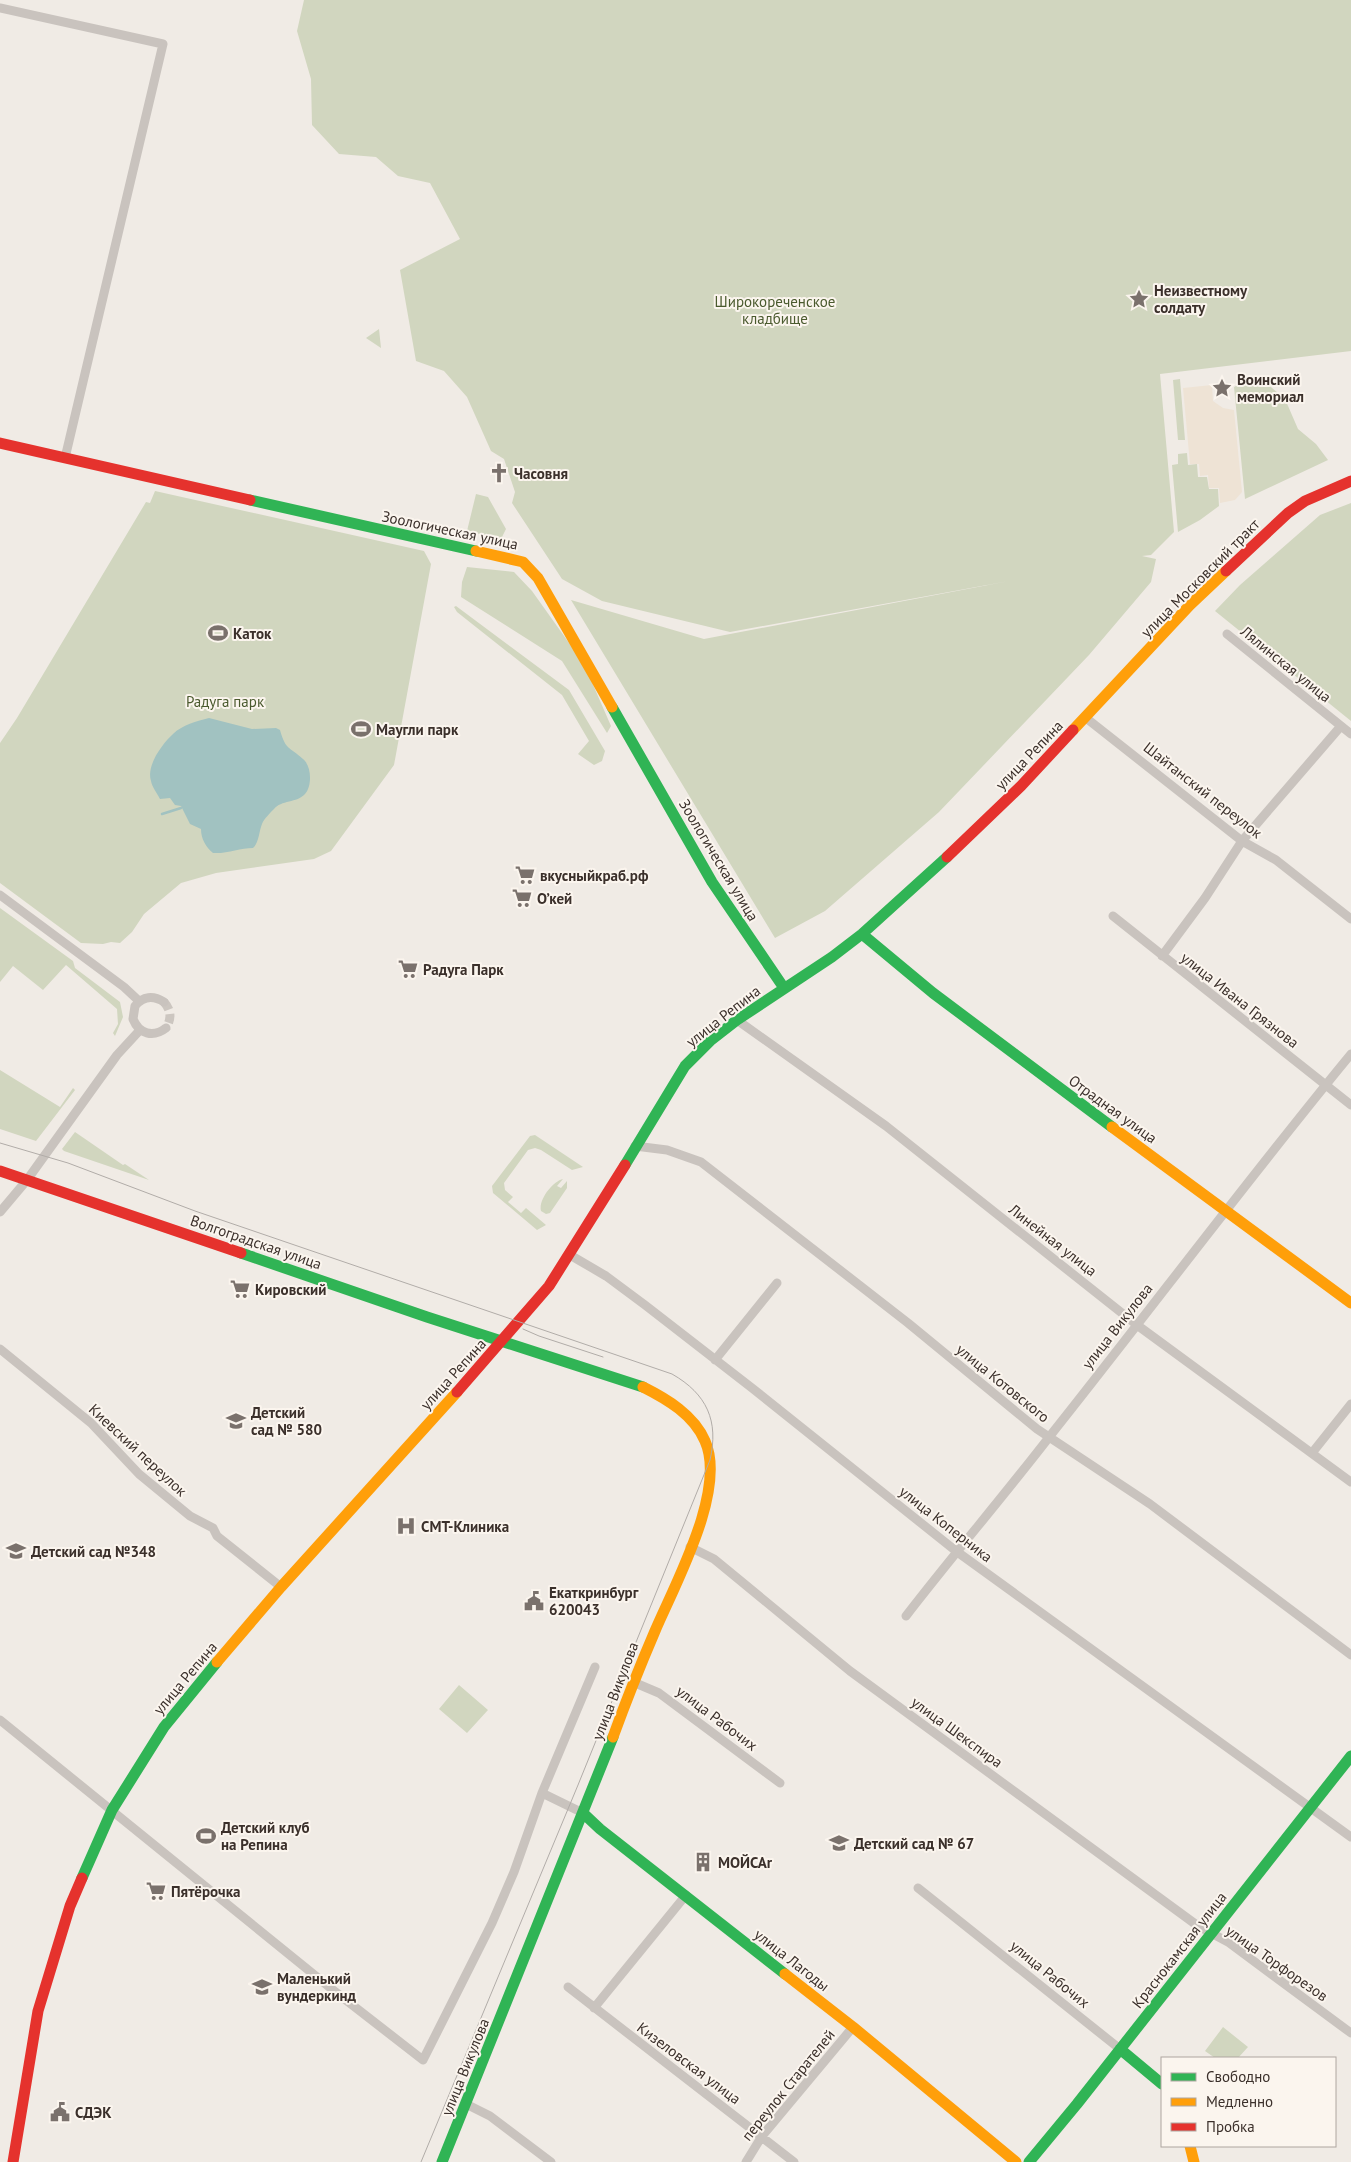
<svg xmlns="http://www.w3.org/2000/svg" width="1351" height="2162" viewBox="0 0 1351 2162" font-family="'PT Sans',sans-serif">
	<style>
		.green { fill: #d1d6bf }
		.plaza { fill: #eee3d5 }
		.water { fill: #a1c2c1 }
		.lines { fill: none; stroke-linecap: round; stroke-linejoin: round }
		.stream { stroke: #a1c2c1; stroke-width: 2.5 }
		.street-tunnel { stroke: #ccc6c0; stroke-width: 9; stroke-dasharray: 9 4.5; stroke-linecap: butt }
		.street { stroke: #c9c3be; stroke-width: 9 }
		.fast { stroke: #30b455; stroke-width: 11 }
		.slow { stroke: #ff9f0a; stroke-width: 11 }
		.jam { stroke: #e5322d; stroke-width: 11 }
		.tram { stroke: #b1aca8; stroke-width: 1 }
		.labels { text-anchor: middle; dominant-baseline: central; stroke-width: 4; stroke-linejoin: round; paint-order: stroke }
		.poi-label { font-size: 15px; font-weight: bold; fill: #3b302b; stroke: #fbf5ee; text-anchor: start }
		.park-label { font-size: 15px; fill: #4a5a2e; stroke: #fbf5ee }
		.street-label { font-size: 15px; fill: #3b302b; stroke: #fbf5ee }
	</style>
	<rect width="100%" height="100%" fill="#f0ebe5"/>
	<path class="green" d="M304,0h1047v351l-191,23 14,158 -23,23 -9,1 14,3 -5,23 -62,73 -150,157 -114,99 -50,27 -204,-338 133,39 305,-58 -279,51 -128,-31 -40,-22 -50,-76 3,-11 -11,-33 -13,-8 -24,-54 -23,-26 -28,-10 -16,-91 60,-31 -30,-56 -32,-7 -22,-19 -37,-3 -27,-29 -1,-46 -14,-48z
		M379,329l2,19 -15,-10z
		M1257,375l28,24 13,30 18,15 12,16 -83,39 -11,-112z
		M1180,379l5,61h-7l-5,-60z
		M1187,453l1,12 9,-1 1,13h9l2,12h9l1,17 -19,14 -22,12 -6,-67 6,-1v-10z
		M155,491l269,60 7,13 -37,201 -63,86 -17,8 -98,14 -35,10 -37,31 -12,18 -12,11 -9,-1 -8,2 -22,-1 -81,-60v-140l17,-25 129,-216 4,1z
		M476,494l12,3 18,32 -5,10 -34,-8z
		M1351,503v218l-136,-110 25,-26 80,-70z
		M467,567l47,5 18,19 52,73 27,62 -4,7 -45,-72 -101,-64 1,-15z
		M456,606l113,84 36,61 -3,10 -8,4 -16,-11 11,-13 -27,-46 -105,-83 -3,-5z
		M0,908l73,53 2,7 45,34 3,15 -8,19 -2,-3 5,-9 -1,-15 -51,-44 -23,25 -30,-24 -13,16z
		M0,1070l60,37 13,-19 2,2 -39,51 -36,-12z
		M75,1132l48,33 2,-1 24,16 -85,-29 -2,-2z
		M535,1135l48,32 -11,3 -31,-20 -6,-2 -7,2 -24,33 1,7 8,7 -5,5 13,11 5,-5 20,17 -9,5 -44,-37 -1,-7 38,-50z
		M563,1179l-6,7 4,2 6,-7v7l-17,25 -4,1 -5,-3c-3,-11 12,-30 22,-32z
		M459,1685l29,25 -21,23 -28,-24z
		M1223,2027l25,20 -10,11h-23l-10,-7z"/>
	<path class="plaza" d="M1212,385l1,16 10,7 11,2 8,82 -7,8 -15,3 -1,-15h-10l-1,-13 -8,1 -1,-12h-9l-7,-76z"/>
	<path class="water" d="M209,718l43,11 24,-1 4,2c6,21 9,16 23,29 9,7 9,28 2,35 -8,9 -24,6 -31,15 -4,4 -10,10 -12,15 -3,7 -3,19 -9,24 -13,0 -26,6 -40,5 -7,-6 -12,-14 -12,-24l-11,-5 -9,-18 -6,-1 -5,-7 -10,1c-3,-6 -8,-12 -9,-18 -5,-15 11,-37 22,-47 9,-9 24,-13 36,-16z"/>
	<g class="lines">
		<path class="stream" d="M162,814l19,-6"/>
		<path class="street-tunnel" d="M164,1002c7,8 8,16 2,26"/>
		<path class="street" d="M0,8l163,36 -98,414
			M1227,634l124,100
			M1086,718l156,123 34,19 75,59
			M0,895l124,92 15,14
			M1113,916l238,189
			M1162,956l43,-58 37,-57 99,-115
			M164,1002c-11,-7 -21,-6 -29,4l-2,13c6,15 20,19 33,9
			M737,1020l149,106 251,199 214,157
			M635,1146l32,4 34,12 207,161 129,106 113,75 201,151
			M0,1212l27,-32 90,-125 23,-25
			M570,1255l36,21 39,29 107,83 204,163 395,286
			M0,1349l91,74 48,51 51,42 23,12 4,8 64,51
			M715,1360l62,-77
			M1312,1453l39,-49
			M690,1547l24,12 136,112 348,255 30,16 123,91
			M906,1616c47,-61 97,-119 144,-180 101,-127 198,-257 301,-382
			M633,1682l26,11 121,90
			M0,1720l333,270 90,70 69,-137 22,-51 28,-79 53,-126
			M542,1793l41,20
			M918,1888l202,161
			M568,1987l226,175
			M594,2008l92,-113
			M466,2104l24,12 61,46
			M746,2162l16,-26 91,-109"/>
		<path class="fast" d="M250,500l226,51
			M612,707l100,175 72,106
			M862,934l71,59 179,134
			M625,1165l60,-99 25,-25 27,-21 95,-63 30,-23 85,-77
			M241,1253l186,64 216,70
			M583,1813l17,16 185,145
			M82,1878l30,-68 52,-83 53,-65
			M1120,2049l42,35
			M442,2162l171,-425
			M1029,2162l48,-58 274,-348"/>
		<path class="slow" d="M476,551l47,11 15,16 74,129
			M1073,730l117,-125 36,-34
			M1112,1127l239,176
			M217,1662l64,-75 176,-195
			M613,1737c13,-36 27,-71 42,-106 20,-47 72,-141 50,-190 -11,-26 -38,-42 -62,-54
			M785,1974l68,53 163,135
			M1190,2146l4,16"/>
		<path class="jam" d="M0,443l250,57
			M1226,571l62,-58 17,-12 46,-20
			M947,857l74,-71 52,-56
			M0,1171l241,82
			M457,1392l92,-106 76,-121
			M13,2162l25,-151 32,-105 12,-28"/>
		<path class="tram" d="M0,1143l68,20 127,48 477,163c35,20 47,47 38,86l-132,325 -157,377
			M523,1329l16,7 64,21"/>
	</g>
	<defs>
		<symbol id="sight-bare" viewBox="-9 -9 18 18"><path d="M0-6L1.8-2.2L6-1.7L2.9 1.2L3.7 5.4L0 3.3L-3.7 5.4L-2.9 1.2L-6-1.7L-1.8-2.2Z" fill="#7a716c" stroke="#fbf5ee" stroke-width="2.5" paint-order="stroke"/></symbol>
		<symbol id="church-bare" viewBox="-9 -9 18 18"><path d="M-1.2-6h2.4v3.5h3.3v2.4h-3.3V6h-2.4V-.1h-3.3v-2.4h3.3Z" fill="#7a716c" stroke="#fbf5ee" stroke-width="2.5" paint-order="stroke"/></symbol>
		<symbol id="stadium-bare" viewBox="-9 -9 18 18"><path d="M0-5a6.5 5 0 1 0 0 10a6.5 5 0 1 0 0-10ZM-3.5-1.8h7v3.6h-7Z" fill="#7a716c" stroke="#fbf5ee" stroke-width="2.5" paint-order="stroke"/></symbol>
		<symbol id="supermarket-bare" viewBox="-9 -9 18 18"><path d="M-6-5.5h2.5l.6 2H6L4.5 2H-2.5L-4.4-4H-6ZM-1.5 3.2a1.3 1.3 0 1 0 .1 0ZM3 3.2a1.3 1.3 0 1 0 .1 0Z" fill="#7a716c" stroke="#fbf5ee" stroke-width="2.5" paint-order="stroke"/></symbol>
		<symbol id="school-bare" viewBox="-9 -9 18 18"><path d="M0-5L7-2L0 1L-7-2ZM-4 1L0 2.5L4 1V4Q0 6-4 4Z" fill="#7a716c" stroke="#fbf5ee" stroke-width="2.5" paint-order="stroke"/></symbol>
		<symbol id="hospital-bare" viewBox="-9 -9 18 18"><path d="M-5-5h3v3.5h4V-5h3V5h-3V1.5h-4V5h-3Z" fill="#7a716c" stroke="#fbf5ee" stroke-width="2.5" paint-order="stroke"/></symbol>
		<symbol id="civic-bare" viewBox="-9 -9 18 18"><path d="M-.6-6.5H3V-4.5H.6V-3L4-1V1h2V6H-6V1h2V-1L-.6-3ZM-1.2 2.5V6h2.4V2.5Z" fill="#7a716c" stroke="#fbf5ee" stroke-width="2.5" paint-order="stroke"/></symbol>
		<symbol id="building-bare" viewBox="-9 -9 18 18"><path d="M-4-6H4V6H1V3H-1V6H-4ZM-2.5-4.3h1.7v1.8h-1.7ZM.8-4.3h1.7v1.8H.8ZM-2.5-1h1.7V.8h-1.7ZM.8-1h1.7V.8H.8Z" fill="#7a716c" stroke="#fbf5ee" stroke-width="2.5" paint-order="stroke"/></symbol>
	</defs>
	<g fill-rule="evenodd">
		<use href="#sight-bare" x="1125" y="285" width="28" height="28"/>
		<use href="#sight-bare" x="1208" y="374" width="28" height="28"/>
		<use href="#church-bare" x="485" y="459" width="28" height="28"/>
		<use href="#stadium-bare" x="204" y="619" width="28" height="28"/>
		<use href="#stadium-bare" x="347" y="715" width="28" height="28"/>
		<use href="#supermarket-bare" x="511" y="861" width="28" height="28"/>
		<use href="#supermarket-bare" x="508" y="884" width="28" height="28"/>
		<use href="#supermarket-bare" x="394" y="955" width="28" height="28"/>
		<use href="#supermarket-bare" x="226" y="1275" width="28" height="28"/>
		<use href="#school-bare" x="222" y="1407" width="28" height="28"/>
		<use href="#hospital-bare" x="392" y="1512" width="28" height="28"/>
		<use href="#school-bare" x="2" y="1537" width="28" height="28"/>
		<use href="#civic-bare" x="520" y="1587" width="28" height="28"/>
		<use href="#stadium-bare" x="192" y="1822" width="28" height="28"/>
		<use href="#school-bare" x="825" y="1829" width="28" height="28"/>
		<use href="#building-bare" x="689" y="1848" width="28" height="28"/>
		<use href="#supermarket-bare" x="142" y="1877" width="28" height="28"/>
		<use href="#school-bare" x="248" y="1973" width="28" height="28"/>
		<use href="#civic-bare" x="46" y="2098" width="28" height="28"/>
	</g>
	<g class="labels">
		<g class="poi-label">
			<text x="1154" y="290">Неизвестному<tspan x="1154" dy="17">солдату</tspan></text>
			<text x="1237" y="379">Воинский<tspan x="1237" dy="17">мемориал</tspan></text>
			<text x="514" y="473">Часовня</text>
			<text x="233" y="633">Каток</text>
			<text x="376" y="729">Маугли парк</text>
			<text x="540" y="875">вкусныйкраб.рф</text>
			<text x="537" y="898">О’кей</text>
			<text x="423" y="969">Радуга Парк</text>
			<text x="255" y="1289">Кировский</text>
			<text x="251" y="1412">Детский<tspan x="251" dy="17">сад № 580</tspan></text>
			<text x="421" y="1526">СМТ-Клиника</text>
			<text x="31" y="1551">Детский сад №348</text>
			<text x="549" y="1592">Екаткринбург<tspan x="549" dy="17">620043</tspan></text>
			<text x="221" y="1827">Детский клуб<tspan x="221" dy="17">на Репина</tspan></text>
			<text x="854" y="1843">Детский сад № 67</text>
			<text x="718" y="1862">МОЙCAr</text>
			<text x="171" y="1891">Пятёрочка</text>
			<text x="277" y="1978">Маленький<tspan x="277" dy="17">вундеркинд</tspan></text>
			<text x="75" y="2112">СДЭК</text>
		</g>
		<g class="park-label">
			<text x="775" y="301">Широкореченское<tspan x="775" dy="17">кладбище</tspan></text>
			<text x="225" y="701">Радуга парк</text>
		</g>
		<g class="street-label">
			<text transform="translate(450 530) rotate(12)">Зоологическая улица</text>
			<text transform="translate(1200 578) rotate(-45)">улица Московский тракт</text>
			<text transform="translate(1286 664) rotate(39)">Лялинская улица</text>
			<text transform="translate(1029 755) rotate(-46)">улица Репина</text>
			<text transform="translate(1203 790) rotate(38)">Шайтанский переулок</text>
			<text transform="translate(719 860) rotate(59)">Зоологическая улица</text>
			<text transform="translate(1240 1000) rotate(38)">улица Ивана Грязнова</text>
			<text transform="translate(723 1016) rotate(-38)">улица Репина</text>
			<text transform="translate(1113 1109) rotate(36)">Отрадная улица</text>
			<text transform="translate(1053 1240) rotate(38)">Линейная улица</text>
			<text transform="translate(256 1242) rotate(19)">Волгоградская улица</text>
			<text transform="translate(1117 1326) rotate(-52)">улица Викулова</text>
			<text transform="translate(453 1374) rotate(-48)">улица Репина</text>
			<text transform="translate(1003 1383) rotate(39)">улица Котовского</text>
			<text transform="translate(138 1450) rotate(43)">Киевский переулок</text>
			<text transform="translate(946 1524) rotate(38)">улица Коперника</text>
			<text transform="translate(185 1678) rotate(-50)">улица Репина</text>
			<text transform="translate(615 1691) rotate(-69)">улица Викулова</text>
			<text transform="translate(717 1718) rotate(37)">улица Рабочих</text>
			<text transform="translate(957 1732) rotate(36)">улица Шекспира</text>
			<text transform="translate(1179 1950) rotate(-52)">Краснокамская улица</text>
			<text transform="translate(792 1960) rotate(38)">улица Лагоды</text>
			<text transform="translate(1277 1963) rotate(35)">улица Торфорезов</text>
			<text transform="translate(1050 1974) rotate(39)">улица Рабочих</text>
			<text transform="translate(689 2063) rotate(37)">Кизеловская улица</text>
			<text transform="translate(465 2067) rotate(-68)">улица Викулова</text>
			<text transform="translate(788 2085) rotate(-51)">переулок Старателей</text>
		</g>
	</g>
	<rect x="1161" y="2057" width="175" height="90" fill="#fbf5ee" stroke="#aea6a0"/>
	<rect x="1171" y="2073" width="25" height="8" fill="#30b455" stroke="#aea6a0"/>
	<text x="1206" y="2082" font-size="15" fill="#3b302b">Свободно</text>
	<rect x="1171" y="2098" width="25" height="8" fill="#ff9f0a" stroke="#aea6a0"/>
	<text x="1206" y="2107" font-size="15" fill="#3b302b">Медленно</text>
	<rect x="1171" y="2123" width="25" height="8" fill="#e5322d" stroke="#aea6a0"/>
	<text x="1206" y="2132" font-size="15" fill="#3b302b">Пробка</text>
</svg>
